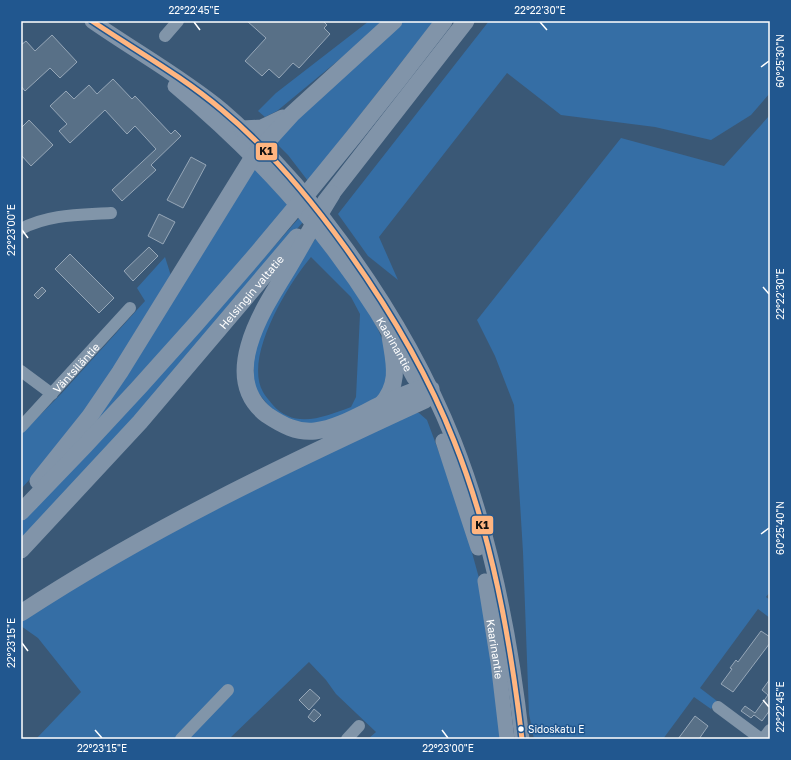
<svg xmlns="http://www.w3.org/2000/svg" width="791" height="760" viewBox="0 0 791 760" font-family="'Golos Text',sans-serif">
	<style>
		.green { fill: #356ea5; fill-rule: evenodd }
		.building { fill: #587087; stroke: #96a7b8 }
		.lines { fill: none; stroke-linecap: round; stroke-linejoin: round }
		.minor { stroke: #8195a9; stroke-width: 12 }
		.major { stroke: #8194a9; stroke-width: 15 }
		.highway { stroke: #8194a9; stroke-width: 17 }
		.bus-1-casing { stroke: #21578f; stroke-width: 8 }
		.bus-1 { stroke: #ffb580; stroke-width: 5 }
		.ticks { fill: none; stroke: #fff; stroke-width: 1.5 }
		.bus-dot { fill: #fff; stroke: #21578f; stroke-width: 1.5 }
		.labels { text-anchor: middle; dominant-baseline: central; stroke-width: 3; stroke-linejoin: round; paint-order: stroke }
		.bus-label { font-size: 10px; fill: #fff; stroke: #21578f; text-anchor: start }
		.street-label { font-size: 11px; fill: #fff; stroke: #21578f }
		.line-badge { stroke: #21578f; stroke-width: 1.5 }
		.pale-badge-label { font-size: 11px; text-anchor: middle; font-weight: bold; fill: #111 }
		.neatline { fill: none; stroke: #fff; stroke-width: 1.5 }
		.ticks-label { font-size: 10px; text-anchor: middle; fill: #fff }
	</style>
	<rect width="100%" height="100%" fill="#3a5876"/>
	<path class="green" d="M369,21h17l-109,90 -12,6 -7,-6 18,-18z
		M400,21h34l-126,160 -20,-26 -16,-16z
		M489,21h281v72l-19,22 -40,25 -56,-13 -94,-12 -54,-42 -128,164 19,43 -30,-24 -30,-42z
		M770,115v477l-4,5 4,3v18l-12,-9 -58,79 17,13 -6,8 -17,-12 -31,42h-129l-5,-25 -6,-162 -9,-147 -19,-49 -18,-36 144,-182 103,28z
		M255,168l34,37 -98,114 -118,128z
		M299,218l4,4 -167,194 -115,125v-21l177,-188z
		M316,238c23,32 57,71 69,109 3,11 2,25 4,36l-19,23 -55,19 -37,-7 -24,-31 -1,-35 29,-65zM311,257l40,40 9,17 -4,83 -5,10c-27,10 -57,23 -79,-3 -3,-4 -7,-8 -9,-12 -20,-35 26,-109 48,-135z
		M165,257l7,22 -97,150 -54,60v-55l40,-40 84,-93 -8,-13z
		M412,413h7l8,7 33,89 19,69 24,161h-135l8,-7 -40,-38 -10,-14 -17,-18 -80,77h-193l45,-47 -43,-54 -17,-12v-6l174,-104z"/>
	<path class="building" d="M247,21h76l4,4 -3,3 6,6 -31,34 -6,-5 -14,15 -10,-9 -7,7 -17,-15 21,-23z
		M52,35l25,27 -17,16 -10,-10 -25,23 -4,-5v-41l5,-4 9,10z
		M113,79l19,20 3,-3 36,38 4,-4 6,6 -30,29 5,5 -34,31 -10,-11 44,-41 -21,-23 -8,8 -22,-24 -35,33 -11,-12 8,-7 -17,-18 16,-15 8,8 15,-14 8,9z
		M29,120l24,25 -22,21 -10,-11v-27z
		M191,157l15,8 -23,43 -16,-8z
		M159,214l16,8 -12,22 -15,-8z
		M149,247l9,9 -25,25 -9,-10z
		M70,254l44,44 -15,15 -44,-44z
		M42,287l4,4 -8,8 -4,-4z
		M761,631l9,6v6l-37,49 -12,-8 11,-15 -2,-1 6,-8 2,2z
		M770,679v31l-8,11 -8,-6 -3,3 -10,-7 4,-5 10,7 13,-18 -6,-5z
		M310,689l10,9 -11,12 -10,-10z
		M314,709l7,6 -7,7 -6,-5z
		M695,716l13,10 -9,13h-21z"/>
	<g class="lines">
		<g class="minor">
			<path d="M165,36l13,-15"/>
			<path d="M21,229c28,-15 59,-14 90,-16"/>
			<path d="M21,371l31,23"/>
			<path id="s1" d="M21,427l109,-119"/>
			<path d="M718,707l43,32"/>
			<path d="M181,739l47,-49"/>
			<path d="M347,739l12,-13"/>
			<path d="M763,739l7,-9"/>
		</g>
		<g class="major">
			<path d="M92,21c43,30 90,56 130,89 44,38 84,83 118,130 46,62 85,129 114,201 37,94 57,197 68,298"/>
			<path id="s2" d="M175,86c100,84 179,175 239,292"/>
			<path d="M443,441l35,107"/>
			<path id="s3" d="M485,581l13,81 9,77"/>
		</g>
		<g class="highway">
			<path d="M242,129l20,-1 21,-10"/>
			<path d="M325,202l141,-181"/>
			<path d="M381,405c20,-22 13,-43 9,-69"/>
			<path d="M38,481l52,-65 30,-44 133,-215 39,-43 102,-93"/>
			<path d="M21,512c152,-155 292,-319 423,-491"/>
			<path id="s4" d="M21,550l119,-128 157,-185"/>
			<path d="M21,613c128,-84 265,-149 404,-213l6,-11h-12c-13,5 -26,10 -39,16 -21,10 -42,23 -65,26 -18,2 -33,-6 -48,-16 -50,-38 -2,-109 22,-148 14,-24 28,-49 43,-73"/>
		</g>
		<defs>
			<path id="bus-1" d="M92,21c43,29 90,55 130,89 47,39 87,87 123,137 43,60 82,125 109,194 38,95 56,197 68,298"/>
		</defs>
		<use href="#bus-1" class="bus-1-casing"/>
		<use href="#bus-1" class="bus-1"/>
	</g>
	<path class="ticks" d="M194,22l6,8M540,22l7,8M761,67l8,-6M22,230l6,8M763,287l6,7M761,534l8,-6M22,643l6,8M763,700l6,7M95,730l7,8M442,730l6,8"/>
	<circle class="bus-dot" cx="521" cy="729" r="3.5"/>
	<g class="labels">
		<g class="bus-label">
			<text x="528" y="729">Sidoskatu E</text>
		</g>
		<g class="street-label">
			<text stroke="none"><textPath href="#s4" startOffset="346">Helsingin valtatie</textPath></text>
			<text stroke="none"><textPath href="#s2" startOffset="341">Kaarinantie</textPath></text>
			<text stroke="none"><textPath href="#s1" startOffset="81">Väntsiläntie</textPath></text>
			<text stroke="none"><textPath href="#s3" startOffset="69">Kaarinantie</textPath></text>
		</g>
	</g>
	<g class="line-badge">
		<rect x="255" y="142" width="23" height="19" rx="4" fill="#ffb580"/>
		<rect x="471" y="515" width="23" height="20" rx="4" fill="#ffb580"/>
	</g>
	<g class="pale-badge-label">
		<text x="266" y="155">K1</text>
		<text x="482" y="529">K1</text>
	</g>
	<rect width="791" height="760" fill="none" stroke="#21578f" stroke-width="44"/>
	<rect x="22" y="22" width="747" height="716" class="neatline"/>
	<g class="ticks-label">
		<text x="194" y="14">22°22'45"E</text>
		<text x="540" y="14">22°22'30"E</text>
		<text transform="translate(780 61) rotate(-90)" y="4">60°25'30"N</text>
		<text transform="translate(11 230) rotate(-90)" y="4">22°23'00"E</text>
		<text transform="translate(780 294) rotate(-90)" y="4">22°22'30"E</text>
		<text transform="translate(780 528) rotate(-90)" y="4">60°25'40"N</text>
		<text transform="translate(11 643) rotate(-90)" y="4">22°23'15"E</text>
		<text transform="translate(780 707) rotate(-90)" y="4">22°22'45"E</text>
		<text x="102" y="752">22°23'15"E</text>
		<text x="448" y="752">22°23'00"E</text>
	</g>
</svg>
